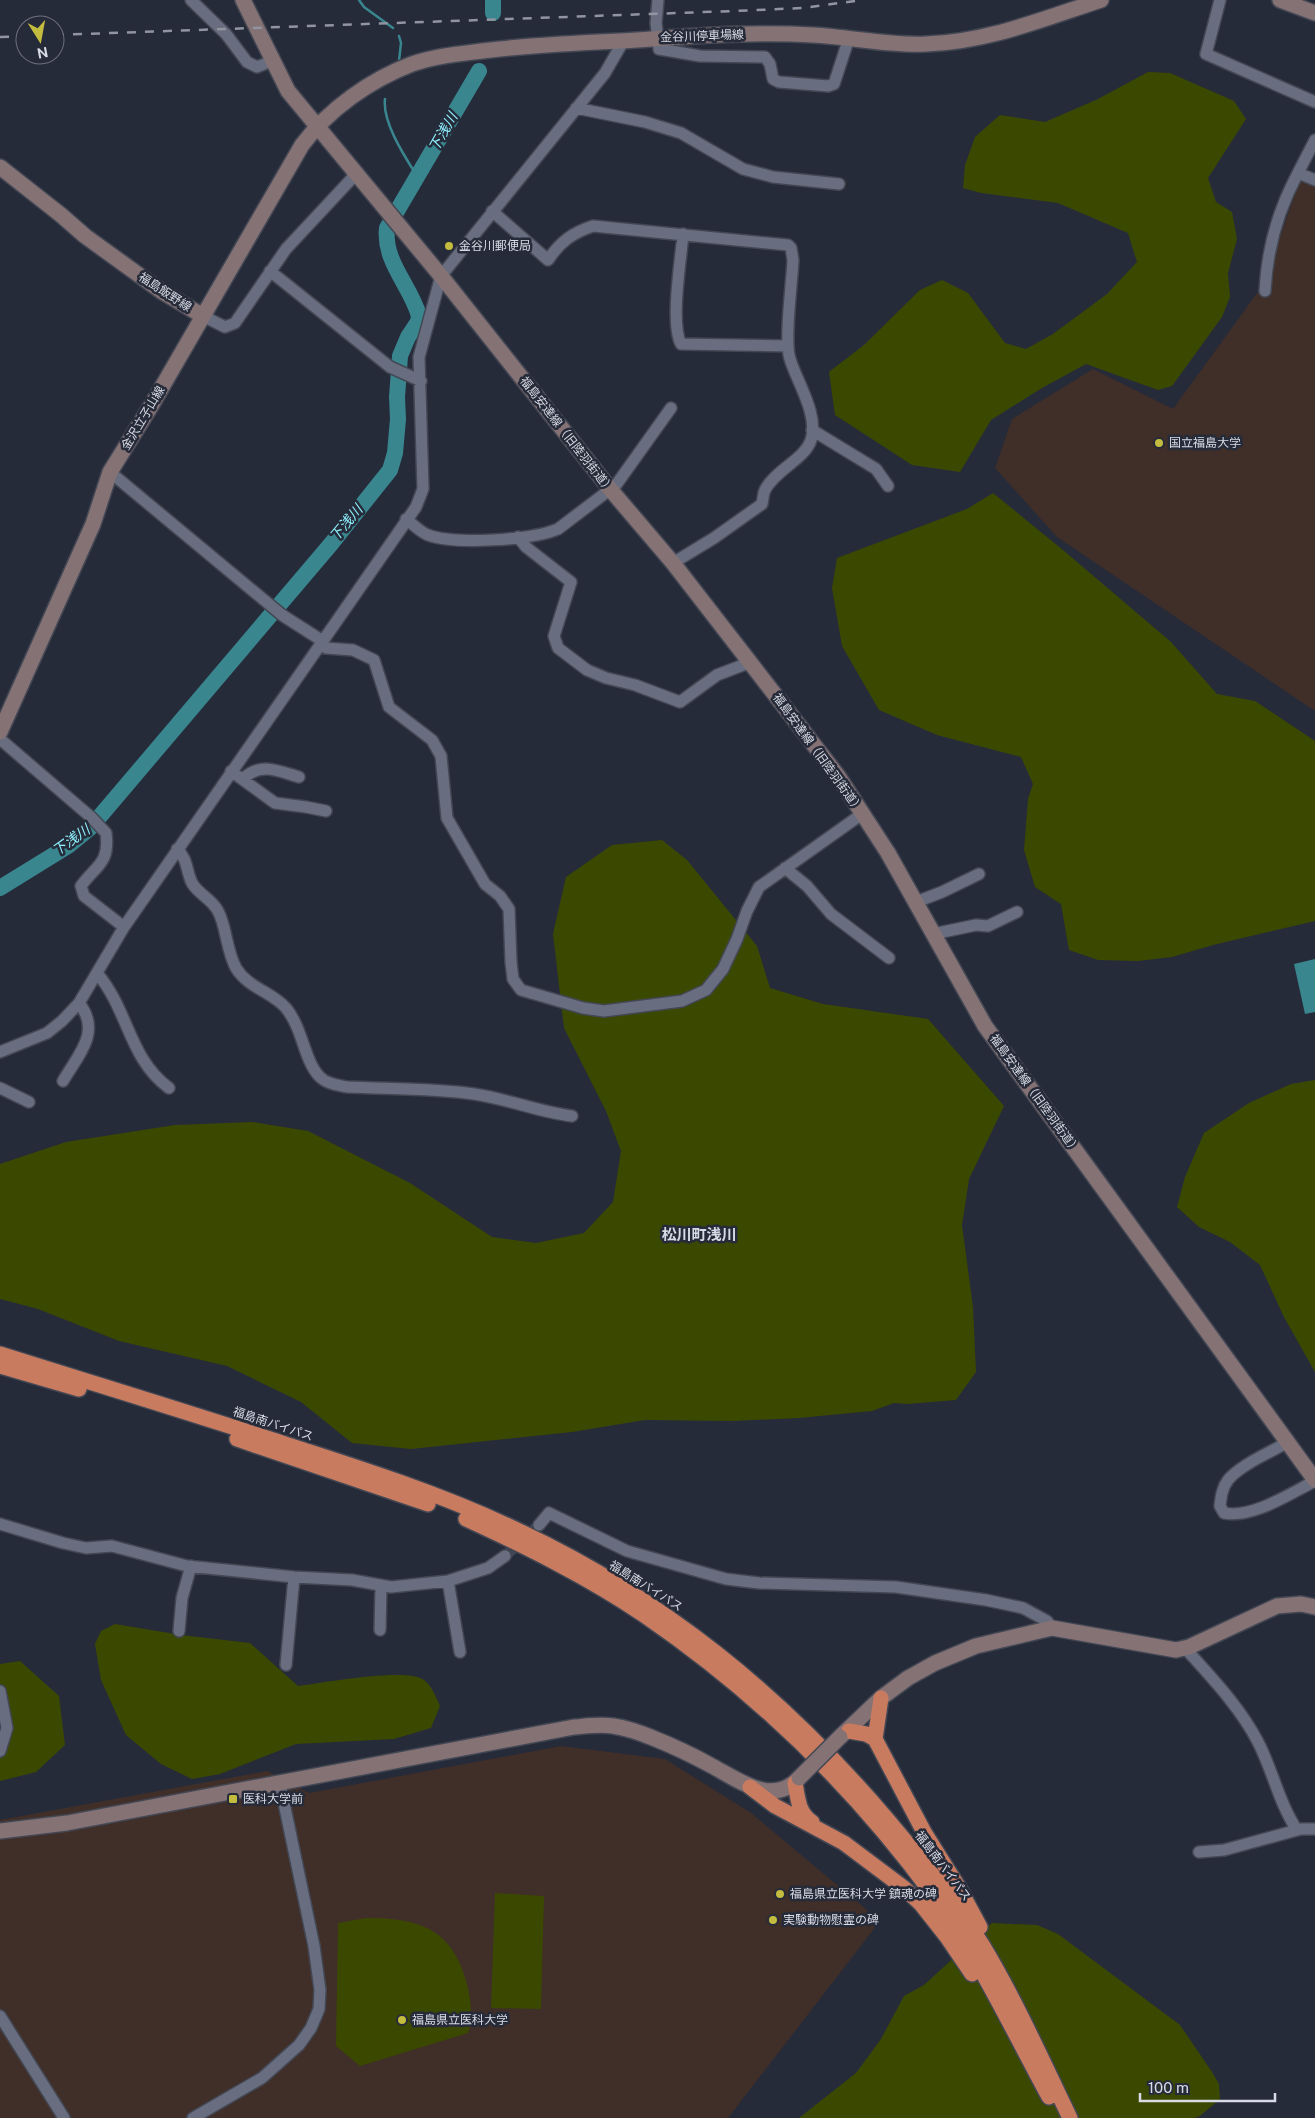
<svg xmlns="http://www.w3.org/2000/svg" width="1315" height="2118" viewBox="0 0 1315 2118" font-family="'Public Sans','Noto Sans JP',sans-serif">
	<style>
		.education { fill: #402e28 }
		.green { fill: #3b4900 }
		.water { fill: #39868f }
		.lines { fill: none; stroke-linecap: round; stroke-linejoin: round }
		.stream { stroke: #39868f; stroke-width: 2.5 }
		.river { stroke: #39868f; stroke-width: 16 }
		.street-tunnel { stroke: #414554; stroke-width: 11; stroke-dasharray: 11 5.5; stroke-linecap: butt }
		.street-casing { stroke: #434753; stroke-width: 14 }
		.secondary-casing { stroke: #434753; stroke-width: 18 }
		.highway-casing { stroke: #434753; stroke-width: 18 }
		.street { stroke: #686e7f; stroke-width: 11 }
		.secondary { stroke: #857275; stroke-width: 15 }
		.highway { stroke: #c97b5f; stroke-width: 15 }
		.rail { stroke: #9195a1; stroke-width: 2.5; stroke-dasharray: 9 9; stroke-linecap: butt }
		.secondary-bridge-casing { stroke: #434753; stroke-width: 18; stroke-linecap: butt }
		.secondary-bridge { stroke: #857275; stroke-width: 15 }
		.poi-dot { fill: #c4bc3e; stroke: #262b3a; stroke-width: 2 }
		.labels { text-anchor: middle; dominant-baseline: central; stroke-width: 5; stroke-linejoin: round; paint-order: stroke }
		.street-label { font-size: 12px; fill: #d8dbe5; stroke: #262b3a }
		.poi-label { font-size: 12px; fill: #d8dbe5; stroke: #262b3a; text-anchor: start }
		.water-label { font-size: 14px; font-style: italic; fill: #8ef0fd; stroke: #262b3a }
		.quarter-label { font-size: 15px; font-weight: bold; fill: #d8dbe5; stroke: #262b3a }
	</style>
	<rect width="100%" height="100%" fill="#262b3a"/>
	<path class="education" d="M1300,180l15,6v525l-258,-174 -62,-69 17,-49 81,-50 80,40 90,-124z
		M561,1746l104,13 86,54 129,108 -152,197h-728v-298l267,-49 42,22z"/>
	<path class="green" d="M1148,72l22,1 64,28 12,18 -38,59 8,24 16,10 5,27 -9,34 2,24 -8,20 -50,69 -14,4 -72,-26 -44,24 -51,32 -31,52 -48,-7 -77,-50 -6,-43 35,-27 56,-55 22,-10 26,13 37,50 21,6 27,-15 54,-40 30,-32 -9,-29 -70,-30 -77,-10 -18,-5 2,-23 10,-28 25,-22 45,7 53,-23z
		M993,493l70,57 108,92 46,52 38,7 60,40v180l-102,24 -41,12 -34,4 -40,-1 -29,-10 -8,-46 -26,-17 -11,-37 4,-51 5,-15 -12,-27 -84,-22 -58,-25 -37,-64 -10,-58 5,-30 130,-49z
		M662,840l25,20 70,86 13,42 53,16 105,15 76,87 -35,73 -7,46 11,82 3,65 -20,28 -49,4 -13,-1 -22,8 -73,7 -67,3 -87,-1 -73,12 -161,17 -59,-6 -51,-41 -74,-36 -108,-25 -81,-32 -38,-10v-135l66,-22 109,-17 77,-3 56,9 102,52 82,54 44,6 48,-10 29,-31 8,-51 -15,-40 -42,-83 -11,-94 13,-57 46,-32z
		M1315,1080v292l-31,-55 -24,-52 -30,-23 -31,-15 -22,-20 8,-30 19,-44 45,-30 42,-19z
		M115,1624l66,11 69,8 48,43c24,-3 109,-19 126,-6 8,6 12,17 16,26l-9,22 -37,11 -98,5 -76,30 -28,5 -31,-15 -35,-29 -25,-55 -6,-36 6,-13z
		M20,1661l39,35 6,49 -29,27 -36,9v-117z
		M495,1893l49,3 -3,113 -50,-1z
		M366,1918c55,0 88,11 102,70 3,14 5,31 0,45l-108,33 -24,-20 2,-123z
		M992,1923l45,2 21,9 122,91 32,47 7,12 1,15 -20,17 -6,2h-395l57,-45 25,-34 23,-43 20,-11z"/>
	<path class="water" d="M1315,959v53l-10,2 -11,-50z"/>
	<g class="lines">
		<path class="stream" d="M359,0l5,7 29,21
			M399,61l2,-18 -2,-7
			M385,99c-3,23 20,58 32,77"/>
		<path class="river" d="M493,13v-13
			M0,888l68,-42 22,-18 241,-284 59,-74 5,-17 3,-34 -1,-22 3,-41 8,-19 10,-15 1,-6c-8,-30 -36,-54 -32,-88l92,-157"/>
		<path class="street-tunnel" d="M505,1556l34,-31"/>
		<defs>
			<path id="street" d="M191,0l35,34 21,28 10,5 15,-6
				M658,0l-2,23 3,26 41,7 65,1 5,7 3,15 6,3 49,4 6,-2 15,-46
				M1220,0l-14,54 109,48
				M576,108l69,14 36,11 62,36 30,8 66,7
				M1315,140l-17,33 17,7
				M492,211l56,49c12,-18 24,-27 45,-34l195,19 3,3 2,12c-1,23 -9,81 -3,99 7,23 29,56 21,81 -6,19 -36,30 -46,50 -2,4 -2,10 -3,14l-48,34 -41,25
				M683,234c-2,25 -13,89 -2,110l107,2
				M270,271l120,96 31,14
				M1265,291c2,-42 13,-81 33,-118
				M203,316l22,11 10,-4 51,-74 70,-75
				M812,430l64,39 12,17
				M110,472l172,143 39,25 5,8 27,2 21,10 15,47 43,33 9,16 6,62 38,66 15,12 9,13 2,53 2,17 8,11 62,18 21,3 78,-10 24,-11 17,-21 14,-30 10,-28 12,-24 103,-73
				M406,519c7,5 14,13 22,16 27,10 104,5 130,-6l58,-44 55,-77
				M518,537l8,10 45,35 -17,54 4,12 29,22 19,8 29,7 45,17 37,-27 34,-13
				M0,739l92,79 14,15c4,31 -10,32 -25,53l3,10 40,31
				M231,771l44,32 31,4 20,4
				M244,778c17,-16 34,-7 55,-1
				M177,849c11,10 9,22 15,34 6,11 20,16 26,28 9,17 8,39 18,57 12,20 36,24 50,40 17,21 18,52 33,68 7,8 19,9 28,11 42,2 85,1 127,7 34,5 65,18 98,22
				M785,868l22,18 24,28 58,44
				M916,902l26,-10 37,-18
				M933,934l43,-9 12,1 29,-14
				M97,973c32,38 32,86 72,115
				M0,1052l47,-19 15,-12 17,-18 45,-76 292,-420 7,-18 -4,-132 22,-81 164,-203 19,-33
				M63,1081c15,-26 39,-49 16,-78
				M0,1088l29,14
				M1288,1442c-17,10 -48,23 -60,38 -6,8 -7,17 -8,26l4,7c28,6 67,-20 91,-32
				M0,1524l63,19 23,5 26,-2 75,20 107,11 58,3 39,7 57,-6 40,-13 17,-12
				M539,1525l10,-12 78,38 99,28 33,4 137,4 90,13 37,8 24,13 5,7
				M448,1581l12,71
				M380,1630l1,-45
				M179,1631l3,-33 9,-32
				M1185,1648c26,29 55,59 73,94 15,29 21,61 39,88
				M286,1665l8,-88
				M0,1691l7,37 -7,23
				M1199,1852l25,-2 77,-21h14
				M0,2016l64,102
				M193,2118l69,-40 37,-33 12,-17 8,-19 1,-19 -6,-44 -34,-162"/>
			<path id="secondary" d="M243,0l45,91 153,185 169,213 63,74 165,213 50,77 97,173 330,454
				M1280,0l35,13
				M0,167l61,48 24,21 76,55 42,25
				M0,732l93,-208 17,-52 41,-66 151,-261c27,-36 68,-65 110,-81 23,-8 46,-10 70,-13 46,-6 92,-8 138,-10 64,-4 129,-10 193,-6 38,2 76,11 113,9 61,-2 117,-25 175,-44
				M840,1737l41,-39 27,-20 27,-15 41,-17 76,-18 124,22 13,-3 88,-41 24,-2 14,3
				M0,1831l67,-8 507,-96c13,-1 27,-3 39,-1 13,2 28,7 40,12 20,8 41,18 59,28 26,14 61,41 87,12"/>
			<path id="highway" d="M0,1354c92,29 184,57 276,87 81,26 163,52 239,88 148,69 267,167 372,290 34,40 68,82 96,127 33,55 59,114 87,172
				M0,1366l79,23
				M237,1439l191,65
				M466,1519c61,28 122,58 178,96 111,76 210,172 290,281 45,62 78,133 115,201
				M849,1731l17,3 9,5 49,93 35,56 21,39
				M875,1739l6,-41
				M795,1783c3,15 3,30 17,39
				M750,1787l25,19 69,37 60,45 17,16 26,33 25,37"/>
		</defs>
		<use href="#street" class="street-casing"/>
		<use href="#secondary" class="secondary-casing"/>
		<use href="#highway" class="highway-casing"/>
		<use href="#street" class="street"/>
		<use href="#secondary" class="secondary"/>
		<use href="#highway" class="highway"/>
		<path class="rail" d="M55,35l679,-24 69,-3 59,-8
			M0,37l25,-1"/>
		<defs>
			<path id="secondary-bridge" d="M799,1778l41,-41"/>
		</defs>
		<use href="#secondary-bridge" class="secondary-bridge-casing"/>
		<use href="#secondary-bridge" class="secondary-bridge"/>
	</g>
	<g class="poi-dot">
		<circle cx="449" cy="246" r="5"/>
		<circle cx="1159" cy="443" r="5"/>
		<rect x="228" y="1794" width="10" height="10" rx="2.5"/>
		<circle cx="780" cy="1894" r="5"/>
		<circle cx="773" cy="1920" r="5"/>
		<circle cx="402" cy="2020" r="5"/>
	</g>
	<g class="labels">
		<g class="street-label">
			<text transform="translate(702 36) rotate(-2)">金谷川停車場線</text>
			<text transform="translate(165 292) rotate(33)">福島飯野線</text>
			<text transform="translate(143 418) rotate(-59)">金沢立子山線</text>
			<text transform="translate(567 435) rotate(52)">福島安達線（旧陸羽街道）</text>
			<text transform="translate(818 753) rotate(54)">福島安達線（旧陸羽街道）</text>
			<text transform="translate(1035 1094) rotate(54)">福島安達線（旧陸羽街道）</text>
			<text transform="translate(273 1424) rotate(18)">福島南バイパス</text>
			<text transform="translate(646 1586) rotate(32)">福島南バイパス</text>
			<text transform="translate(943 1866) rotate(53)">福島南バイパス</text>
		</g>
		<g class="poi-label">
			<text x="459" y="246">金谷川郵便局</text>
			<text x="1169" y="443">国立福島大学</text>
			<text x="243" y="1799">医科大学前</text>
			<text x="790" y="1894">福島県立医科大学 鎮魂の碑</text>
			<text x="783" y="1920">実験動物慰霊の碑</text>
			<text x="412" y="2020">福島県立医科大学</text>
		</g>
		<g class="water-label">
			<text transform="translate(443 132) rotate(-60)">下浅川</text>
			<text transform="translate(346 523) rotate(-50)">下浅川</text>
			<text transform="translate(71 840) rotate(-35)">下浅川</text>
		</g>
		<g class="quarter-label">
			<text x="699" y="1234">松川町浅川</text>
		</g>
	</g>
	<g transform="translate(40 40) rotate(169)"><circle r="24" fill="#262b3a" stroke="#6d717e"/>
	<path d="M0-4L9 19L0 12L-9 19Z" fill="#c4bc3e"/>
	<text y="-8" font-size="14" font-weight="bold" text-anchor="middle" fill="#d8dbe5">N</text>
	</g>
	<path d="M1140 2093v8h135v-8" fill="none" stroke="#d8dbe5" stroke-width="2.5"/>
	<text x="1148" y="2093" font-size="15" fill="#d8dbe5" stroke="#262b3a" stroke-width="4" paint-order="stroke">100 m</text>
</svg>
